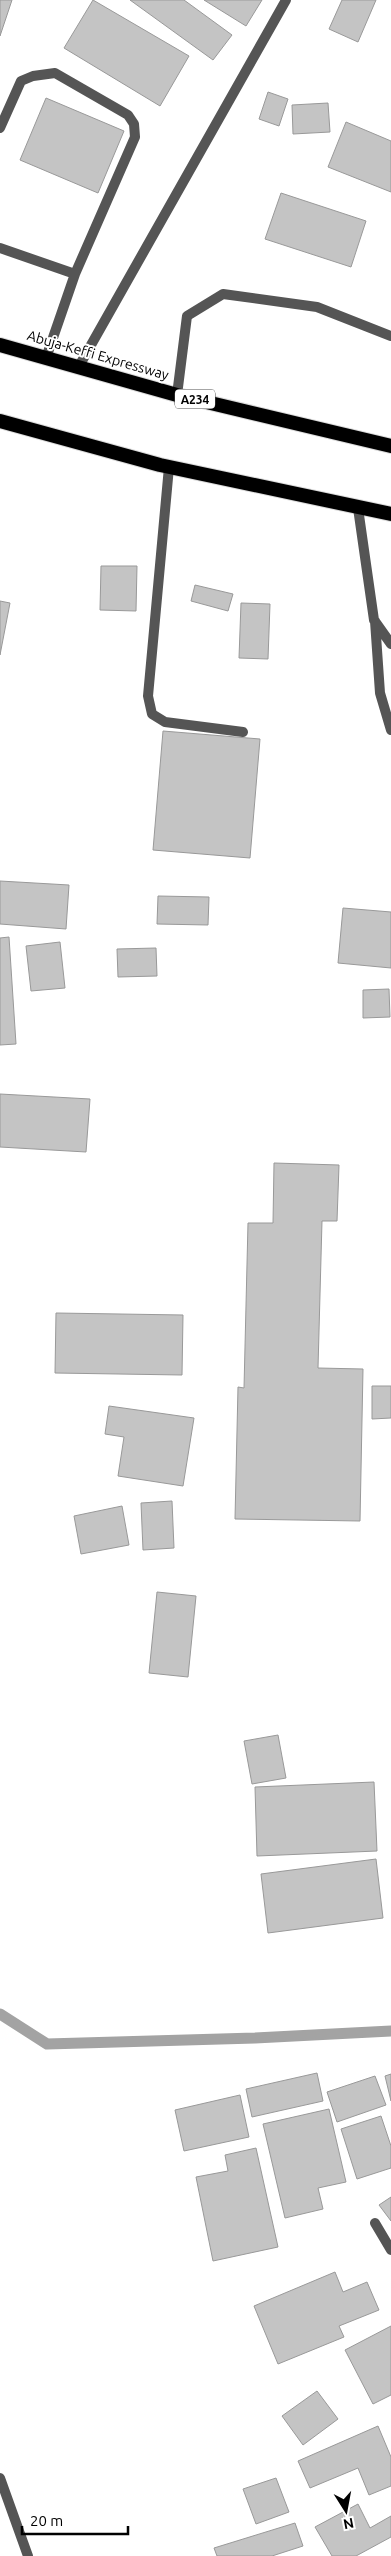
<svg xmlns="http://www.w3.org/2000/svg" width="391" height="2556" viewBox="0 0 391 2556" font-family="Ubuntu,sans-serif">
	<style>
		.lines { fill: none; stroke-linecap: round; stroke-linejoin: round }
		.stream { stroke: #a3a3a3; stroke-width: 11 }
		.building { fill: #c4c4c4; stroke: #999 }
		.trunk-casing { stroke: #dbdbdb; stroke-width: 16 }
		.service { stroke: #555; stroke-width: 10 }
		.minor { stroke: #555; stroke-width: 10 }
		.trunk { stroke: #000; stroke-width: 14 }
		.labels { text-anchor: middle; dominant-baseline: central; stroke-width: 4; stroke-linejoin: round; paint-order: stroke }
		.shield { fill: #fff; stroke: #4c4c4c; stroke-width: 1 }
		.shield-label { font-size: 12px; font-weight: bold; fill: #000 }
		.street-label { font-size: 14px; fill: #000; stroke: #fff }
	</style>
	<rect width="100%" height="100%" fill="#fff"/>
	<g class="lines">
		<path class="stream" d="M0,2014l47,30 208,-6 136,-7"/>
	</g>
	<path class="building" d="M0,0h12l-12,36z
		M93,0l96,56 -29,50 -96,-58z
		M130,0h54l48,35 -19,25z
		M204,0h58l-16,26z
		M342,0h34l-18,42 -29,-13z
		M268,92l20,7 -9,27 -20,-7z
		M46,98l78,33 -26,62 -78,-33z
		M328,103l2,29 -37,2 -1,-29z
		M346,122l45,19v51l-63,-25z
		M281,193l85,28 -15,46 -86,-28z
		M101,566h36l-1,45 -36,-1z
		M195,585l38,9 -5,17 -37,-10z
		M0,601l10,2 -10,52z
		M241,603l29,1 -2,55 -29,-1z
		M163,731l97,8 -10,119 -97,-8z
		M0,881l69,4 -3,44 -66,-5z
		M158,896l51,1 -1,28 -51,-1z
		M343,908l48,4v56l-53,-5z
		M9,937l7,107 -16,1v-107z
		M60,942l5,46 -34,3 -5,-45z
		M156,948l1,28 -39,1 -1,-28z
		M389,989l1,28 -27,1v-28z
		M0,1094l90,5 -4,53 -86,-5z
		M274,1163l65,2 -2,56h-15l-4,147 45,1 -3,152 -125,-2 3,-132 6,1 4,-165h25z
		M56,1313l127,2 -1,60 -127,-2z
		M372,1386h19v32l-19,1z
		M109,1406l85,12 -11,68 -65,-10 6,-39 -19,-3z
		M172,1501l2,47 -31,2 -2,-47z
		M122,1506l7,39 -48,9 -7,-38z
		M157,1592l39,4 -8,81 -39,-4z
		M278,1735l8,43 -34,6 -8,-43z
		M374,1782l3,69 -120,5 -2,-69z
		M376,1859l7,59 -115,15 -7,-59z
		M317,2073l6,28 -71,16 -6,-28z
		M391,2074v27l-6,-25z
		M375,2076l11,29 -49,17 -10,-30z
		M240,2095l9,42 -65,14 -9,-41z
		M329,2109l17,73 -28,6 5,21 -38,9 -22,-94z
		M381,2116l10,30v22l-34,11 -16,-50z
		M256,2148l22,99 -65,14 -17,-84 32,-6 -3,-16z
		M391,2197v24l-12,-16z
		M335,2272l8,20 24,-10 12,28 -40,16 5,11 -66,27 -24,-58z
		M391,2326v69l-18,9 -28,-54z
		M317,2391l21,28 -35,26 -21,-29z
		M378,2426l13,31v29l-22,9 -11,-27 -48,20 -12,-27z
		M276,2478l13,34 -33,12 -13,-35z
		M358,2504l12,24 21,-12v21l-35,19h-24l-17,-29z
		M295,2523l8,23 -31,10h-55l-3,-8z"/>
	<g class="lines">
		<defs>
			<path id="trunk" d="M0,345l177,50 214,51
				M0,421l160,44 231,49"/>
		</defs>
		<use href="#trunk" class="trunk-casing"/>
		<path class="service" d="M0,128l21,-47 12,-5 22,-3 73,42 6,9 1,13 -60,137
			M0,248l75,26 -29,84
			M177,395l10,-79 36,-22 94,13 74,29
			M169,467l-21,229 4,18 13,8 78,10
			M358,508l16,112 17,24
			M375,621l5,72 11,37"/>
		<path class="minor" d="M78,368l208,-368
			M375,2223l16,27
			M0,2478l28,78"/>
		<use href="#trunk" class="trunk"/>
	</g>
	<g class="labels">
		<rect class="shield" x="175" y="389.5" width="40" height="19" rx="4"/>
		<g class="shield-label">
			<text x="195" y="399">A234</text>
		</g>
		<g class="street-label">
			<text transform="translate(98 355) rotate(16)">Abuja-Keffi Expressway</text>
		</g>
	</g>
	<g transform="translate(346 2511) rotate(169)" stroke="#ffffff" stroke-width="4" paint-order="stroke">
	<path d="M0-4L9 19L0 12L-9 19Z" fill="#000000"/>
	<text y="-8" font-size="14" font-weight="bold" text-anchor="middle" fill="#000000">N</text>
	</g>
	<path d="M22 2526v8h106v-8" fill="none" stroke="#000000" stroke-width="2.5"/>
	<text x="30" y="2526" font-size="15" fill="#000000" stroke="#ffffff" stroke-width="4" paint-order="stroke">20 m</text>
</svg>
